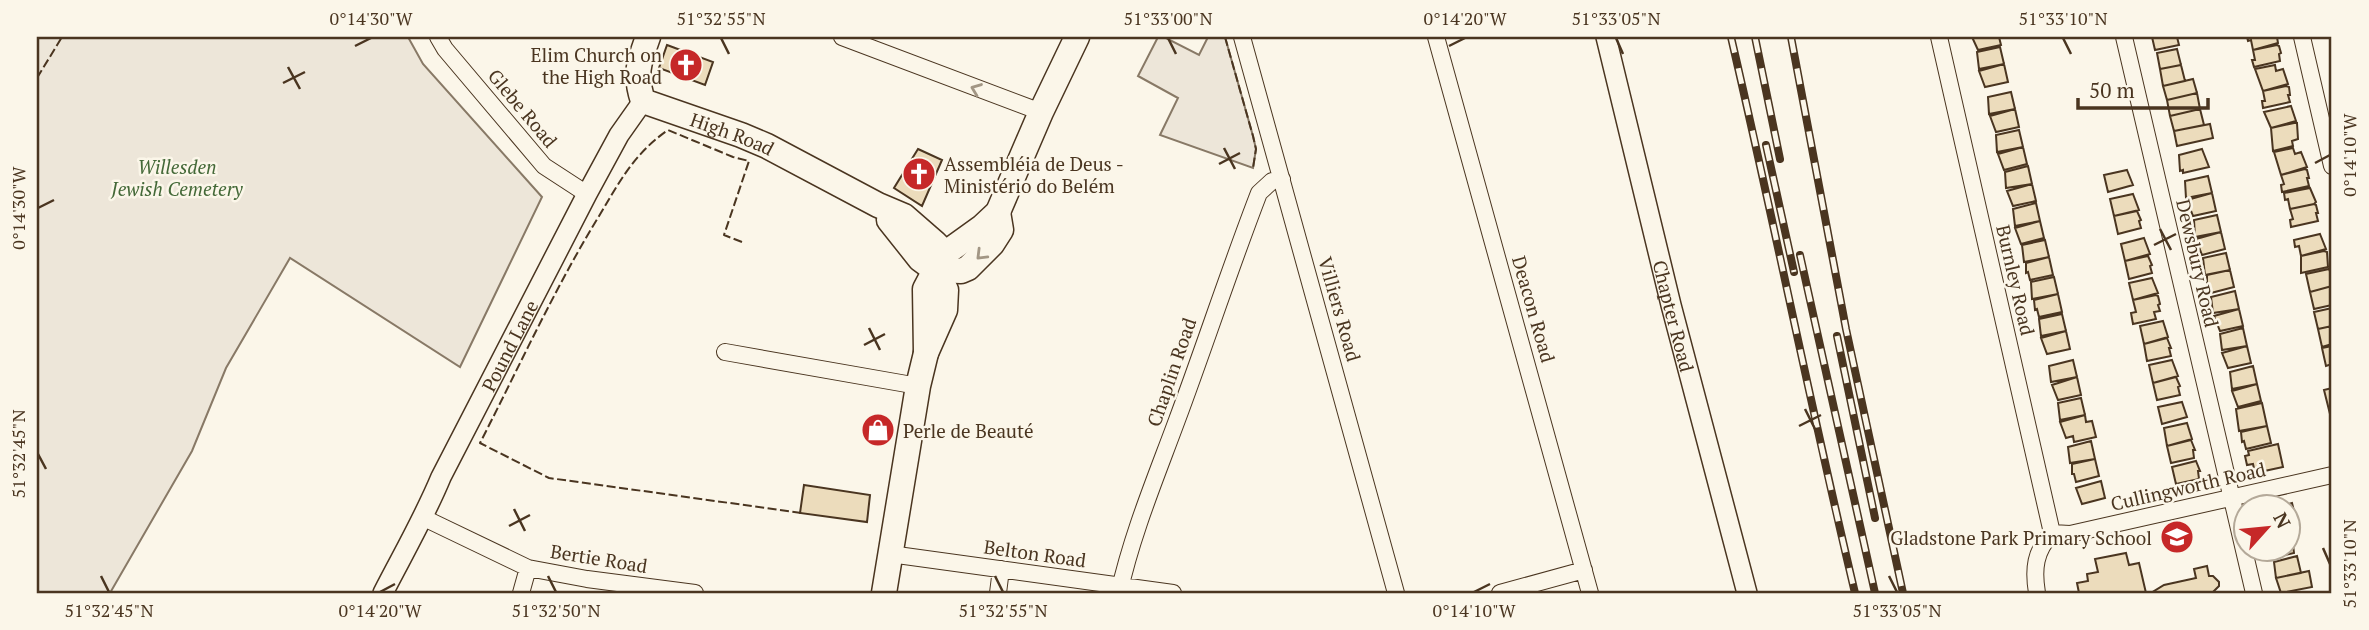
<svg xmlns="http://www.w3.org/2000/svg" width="2369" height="630" viewBox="0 0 2369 630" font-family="'PT Serif',serif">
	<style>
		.green { fill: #ede6d9; stroke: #887966; stroke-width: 2 }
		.building { fill: #ecdcbc; stroke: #4a3520; stroke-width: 2 }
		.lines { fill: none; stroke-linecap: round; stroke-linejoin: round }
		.minor-casing { stroke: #4a3520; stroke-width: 18 }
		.tertiary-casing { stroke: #4a3520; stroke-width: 22 }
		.primary-casing { stroke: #4a3520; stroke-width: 27 }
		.minor { stroke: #fbf6e9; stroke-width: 16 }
		.tertiary { stroke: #fbf6e9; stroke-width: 19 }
		.primary { stroke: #fbf6e9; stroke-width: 24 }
		.rail-casing { stroke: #4a3520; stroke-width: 8 }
		.rail { stroke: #fbf6e9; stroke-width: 5; stroke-dasharray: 16; stroke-linecap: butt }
		.fence { stroke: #4a3520; stroke-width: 2; stroke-dasharray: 9 3.5; stroke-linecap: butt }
		.oneway { stroke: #a29684 }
		.ticks { fill: none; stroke: #4a3520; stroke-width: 2.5 }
		.labels { text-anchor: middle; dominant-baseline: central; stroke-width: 5; stroke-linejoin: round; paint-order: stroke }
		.poi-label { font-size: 19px; fill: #4a3520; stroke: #fbf6e9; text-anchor: end }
		.street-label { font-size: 19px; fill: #4a3520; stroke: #fbf6e9 }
		.park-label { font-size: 19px; font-style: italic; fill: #436837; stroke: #fbf6e9 }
		.neatline { fill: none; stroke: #4a3520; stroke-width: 2.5 }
		.ticks-label { font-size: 18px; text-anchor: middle; fill: #4a3520 }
	</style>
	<rect width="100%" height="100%" fill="#fbf6e9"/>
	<path class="green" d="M37,37h371l15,27 119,133 -82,170 -170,-109 -64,110 -34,83 -82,142h-73z
		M1158,37h6l35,18 9,-18h17l28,99 3,13 -3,19 -93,-33 18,-37 -40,-22z"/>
	<path class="building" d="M1972,37h27l2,8 -23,5z
		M2152,37h25l2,8 -24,5z
		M2247,37h30l1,6 -25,7 -2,-10 -3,1z
		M667,45l46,17 -8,23 -46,-17z
		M2277,45l2,1 2,7 -2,1 1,7 -26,6 -2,-7h3l-2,-10z
		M2000,47l4,17 -25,5 -2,-17z
		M2177,49l4,16 -21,4 -3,-16z
		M2004,64l4,18 -23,5 -6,-16z
		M2181,65l4,16 -22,5 -3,-17z
		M2275,65l1,6 7,-2 5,15 -25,7 -8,-22z
		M2193,79l4,14 -30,7 -4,-14z
		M2286,86l3,1 1,8h-2l2,7 -27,6 -1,-7h3l-2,-10z
		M2011,92l4,17 -26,5 -1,-17z
		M2197,93l3,16 -30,7 -3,-16z
		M2291,106l5,15 -25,7 -7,-16z
		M2015,109l4,18 -23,5 -6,-16z
		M2200,109l4,16 -30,6 -4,-15z
		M2294,123h3l1,16 -6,2 1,5 -20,5 -2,-23z
		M2210,124l3,14 -36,8 -3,-15z
		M2019,130l4,17 -26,5 -1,-17z
		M2023,147l4,17 -23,6 -6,-16z
		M2293,148l2,6 6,-2 6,15 -26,8 -7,-23z
		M918,149l24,11 -20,46 -28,-18z
		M2202,149l7,18 -26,6v-3l-3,1 -1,-16z
		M2028,166l4,18 -26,4 -1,-16z
		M2305,169l2,1 2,8h-2l2,8 -27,6 -1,-7 3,-1 -3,-9z
		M2127,170l6,15 -25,7 -4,-17z
		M2208,176l4,17 -26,5 -1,-17z
		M2032,184l4,17 -23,5 -6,-15z
		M2310,188l6,14 -2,2 -24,5 -2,-10 -3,1 -1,-7z
		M2212,193l4,18 -23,5 -6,-16z
		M2133,194l6,16 -25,6 -4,-17z
		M2036,203l4,18 -25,5 -2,-17z
		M2314,204l2,1 2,8h-2l2,8 -27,6 -1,-7 3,-1 -3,-10z
		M2137,211l4,9 -2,1 2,7 -23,6 -4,-18z
		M2217,215l4,17 -26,5 -1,-17z
		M2040,221l4,17 -23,6 -6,-16z
		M2221,232l4,17 -23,6 -6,-16z
		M2320,234l6,15 -25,7 -2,-10 -4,1 -1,-7z
		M2144,238l6,16 -25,7 -4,-17z
		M2045,240l4,17 -25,5 -2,-17z
		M2324,251l3,1 1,15 -27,6v-17z
		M2226,253l4,17 -25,5 -2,-17z
		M2148,256l4,9 -2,1 2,7 -23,6 -4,-18z
		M2049,257l4,18 -23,5 -2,-8 -2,1v-10z
		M2329,269l3,7v10l-22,6 -4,-18z
		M2230,270l4,17 -23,6 -2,-8 -2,1v-11z
		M2054,277l4,17 -26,5 -1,-17z
		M2152,278l6,15 -25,7 -4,-17z
		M2332,286v19l-18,4 -4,-17z
		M2235,291l4,18 -26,4 -2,-16z
		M2058,294l4,18 -23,5 -2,-8 -2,1 -1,-10z
		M2156,295l2,1 2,8 -2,1 2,6 -6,1 2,7 -23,5 -2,-11 5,-1 -3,-12z
		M2332,308v18l-14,3 -4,-17z
		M2239,309l4,17 -23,5 -6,-15z
		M2062,314l4,17 -25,5 -2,-17z
		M2163,321l5,16 -24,7 -4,-18z
		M2332,326v18l-10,3 -4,-18z
		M2243,328l4,18 -25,4 -2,-16z
		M2066,331l4,18 -23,5 -6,-16z
		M2167,338l4,10h-2l2,8 -24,5 -3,-17z
		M2247,346l4,17 -23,5 -6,-15z
		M2332,346v18l-6,2 -4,-18z
		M2073,360l4,17 -26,5 -2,-16z
		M2172,360l6,16 -25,7 -4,-18z
		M2253,366l4,18 -25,5 -2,-17z
		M2077,377l4,18 -23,5 -6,-15z
		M2176,377l4,9 -2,1 2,8 -23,5 -4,-17z
		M2257,384l4,17 -23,6 -6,-16z
		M2332,388v25l-2,1 -6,-24z
		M2081,398l4,17 -25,5 -2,-17z
		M2182,402l5,15 -25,7 -4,-17z
		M2262,403l5,23 -28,5 -3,-22z
		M2085,415l1,7 6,-1 4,16 -22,5 -1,-6 -7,2 -6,-16z
		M2187,423l5,16 -25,7 -3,-18z
		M2267,426l4,17 -25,6 -2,-8 -2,1 -1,-10z
		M2191,440l4,10h-2l1,8 -23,5 -4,-17z
		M2091,441l4,18 -25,4 -2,-16z
		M2278,444l5,23 -28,6 -2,-9 -6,1 -2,-9 4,-1 -1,-4z
		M2095,459l4,17 -23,6 -2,-8h-2v-10z
		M2196,461l4,10h-2l1,8 -23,5 -4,-17z
		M2101,481l4,17 -23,6 -6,-16z
		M804,485l66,10 -3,27 -67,-9z
		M2292,503l6,24 -10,2v-21h-14z
		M2291,528l3,25 -18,4 -2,-7h14v-21z
		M2126,553l3,12 10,-2 7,30h-67l-2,-10 11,-2 -1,-7 11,-2 -3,-13z
		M2297,556l4,17 -25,5 -2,-16z
		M2207,566l2,10h4l6,6v4l-6,6 -62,1 13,-8 32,-7 -2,-9z
		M2309,571l3,16 -31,6 -5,-15z"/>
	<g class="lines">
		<defs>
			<path id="minor" d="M438,37l7,12 99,117 43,28
				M842,37l199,75
				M1242,37l154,556
				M1436,37l154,556
				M1939,37l113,496
				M2124,37l130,556
				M2302,37l30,129
				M725,352l193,34
				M424,518l104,50 59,11 108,14
				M2052,533l18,1 262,-59
				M890,554l283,39
				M521,593l7,-25
				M998,593l3,-24
				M1119,593c13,-59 37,-116 58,-173 28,-75 53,-152 82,-227l13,-12 10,-2
				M1500,593l84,-23
				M2037,593c-4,-24 -2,-42 15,-60"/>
			<g id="tertiary">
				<path id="s1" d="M1606,37l65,268 76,288"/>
				<path id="s2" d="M383,593c20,-39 41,-75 58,-116l146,-283 32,-59 24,-34"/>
			</g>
			<g id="primary">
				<path id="s3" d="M648,37c-9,25 -14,37 -5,64l98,34 26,11 111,59 26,11 31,27 3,3 -3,24 -10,19 1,64"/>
				<path d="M935,270l15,-20 32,-23 16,-15 43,-100 36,-75"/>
				<path d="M935,270l26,1 7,-3 24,-24 9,-14 -3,-18"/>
				<path d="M884,593l34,-207 8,-33 19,-43 1,-20 -11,-20 -15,-11 -31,-39"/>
			</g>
		</defs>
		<use href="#minor" class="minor-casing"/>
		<use href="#tertiary" class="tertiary-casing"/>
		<use href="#primary" class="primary-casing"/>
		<use href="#minor" class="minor"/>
		<use href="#tertiary" class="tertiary"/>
		<use href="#primary" class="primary"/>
		<defs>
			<path id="rail" d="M1731,37c43,185 80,371 124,556
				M1755,37l25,122
				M1791,37l55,292 57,264
				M1766,145l28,127
				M1800,255l75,338
				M1837,336l38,182"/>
		</defs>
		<use href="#rail" class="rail-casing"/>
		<use href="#rail" class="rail"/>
		<path class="fence" d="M1225,37l28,99 3,13 -3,19
			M37,78l25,-41
			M742,242l-18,-7 25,-74 -16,-4 -65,-27c-36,25 -50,55 -72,91 -43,71 -78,148 -116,222l69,35 253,35"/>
	</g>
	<defs><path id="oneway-chevron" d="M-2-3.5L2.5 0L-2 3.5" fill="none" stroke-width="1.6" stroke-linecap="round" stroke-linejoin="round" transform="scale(1.75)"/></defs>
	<g class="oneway">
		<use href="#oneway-chevron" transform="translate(976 89) rotate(-159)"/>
		<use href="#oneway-chevron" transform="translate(981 255) rotate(135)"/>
	</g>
	<path class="ticks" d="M721,38l8,16M1168,38l8,16M1616,38l7,16M2063,38l8,16M355,46l16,-8M1449,46l16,-8M288,67l12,22M283,83l22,-11M1224,148l11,21M2315,163l15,-8M1219,164l21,-11M38,208l16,-8M2160,229l11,21M2154,245l22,-11M869,328l11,22M864,345l21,-11M1805,409l11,22M1799,426l22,-11M38,454l8,15M514,509l11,22M509,526l21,-11M2323,548l7,16M101,576l8,16M548,576l8,16M995,576l8,16M1889,576l8,16M380,592l15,-8M1474,592l16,-8"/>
	<defs>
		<symbol id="church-disc" viewBox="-11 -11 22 22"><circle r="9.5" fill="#c62828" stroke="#fbf6e9"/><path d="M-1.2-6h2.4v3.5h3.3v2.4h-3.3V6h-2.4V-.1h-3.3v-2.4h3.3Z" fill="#fff"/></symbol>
		<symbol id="shop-disc" viewBox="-11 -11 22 22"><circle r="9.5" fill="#c62828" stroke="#fbf6e9"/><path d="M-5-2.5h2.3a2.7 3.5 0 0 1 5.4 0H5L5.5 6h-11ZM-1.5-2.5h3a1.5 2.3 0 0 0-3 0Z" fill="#fff"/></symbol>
		<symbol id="school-disc" viewBox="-11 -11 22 22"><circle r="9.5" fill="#c62828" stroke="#fbf6e9"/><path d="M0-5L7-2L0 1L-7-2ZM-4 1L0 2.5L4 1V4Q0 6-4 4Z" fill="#fff"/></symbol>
	</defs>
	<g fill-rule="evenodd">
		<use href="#church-disc" x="667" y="46" width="38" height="38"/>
		<use href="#church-disc" x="900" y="155" width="38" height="38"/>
		<use href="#shop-disc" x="859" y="411" width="38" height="38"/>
		<use href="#school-disc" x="2158" y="518" width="38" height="38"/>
	</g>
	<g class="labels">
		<g class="poi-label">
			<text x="662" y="54">Elim Church on<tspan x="662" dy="22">the High Road</tspan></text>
			<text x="944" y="163" text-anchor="start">Assembléia de Deus -<tspan x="944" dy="22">Ministério do Belém</tspan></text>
			<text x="903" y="430" text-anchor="start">Perle de Beauté</text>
			<text x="2152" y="537">Gladstone Park Primary School</text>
		</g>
		<g class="street-label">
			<text transform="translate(523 108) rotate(50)">Glebe Road</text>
			<text stroke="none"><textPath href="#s3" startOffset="161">High Road</textPath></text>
			<text transform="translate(2198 263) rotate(77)">Dewsbury Road</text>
			<text transform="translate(2016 280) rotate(77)">Burnley Road</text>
			<text transform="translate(1340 309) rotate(74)">Villiers Road</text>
			<text transform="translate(1534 309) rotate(74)">Deacon Road</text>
			<text stroke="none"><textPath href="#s1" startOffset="287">Chapter Road</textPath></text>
			<text stroke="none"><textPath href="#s2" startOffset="278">Pound Lane</textPath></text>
			<text transform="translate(1171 372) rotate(-71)">Chaplin Road</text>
			<text transform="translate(2188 486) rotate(-13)">Cullingworth Road</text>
			<text transform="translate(1035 553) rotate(8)">Belton Road</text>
			<text transform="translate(599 558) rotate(9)">Bertie Road</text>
		</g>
		<g class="park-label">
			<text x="177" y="166">Willesden<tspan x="177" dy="22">Jewish Cemetery</tspan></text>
		</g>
	</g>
	<rect width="2369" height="630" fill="none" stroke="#fbf6e9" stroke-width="77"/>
	<g transform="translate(2267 528) rotate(63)"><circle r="33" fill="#fbf6e9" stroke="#b4a999" stroke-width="2"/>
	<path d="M0-5L12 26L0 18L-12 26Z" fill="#c62828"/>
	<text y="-10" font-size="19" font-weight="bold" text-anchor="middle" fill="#4a3520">N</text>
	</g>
	<path d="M2078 98v10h130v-10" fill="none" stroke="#4a3520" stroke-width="3.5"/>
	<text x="2089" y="98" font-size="21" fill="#4a3520" stroke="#fbf6e9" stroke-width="5" paint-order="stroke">50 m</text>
	<rect x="38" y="38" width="2292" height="554" class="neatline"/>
	<g class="ticks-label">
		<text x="371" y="25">0°14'30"W</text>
		<text x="721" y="25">51°32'55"N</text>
		<text x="1168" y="25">51°33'00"N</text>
		<text x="1465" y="25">0°14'20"W</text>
		<text x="1616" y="25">51°33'05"N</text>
		<text x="2063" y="25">51°33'10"N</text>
		<text transform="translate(2350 155) rotate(-90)" y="6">0°14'10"W</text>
		<text transform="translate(19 208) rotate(-90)" y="6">0°14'30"W</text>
		<text transform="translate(19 454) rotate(-90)" y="6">51°32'45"N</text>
		<text transform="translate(2350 564) rotate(-90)" y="6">51°33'10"N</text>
		<text x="109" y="617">51°32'45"N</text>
		<text x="380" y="617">0°14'20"W</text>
		<text x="556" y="617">51°32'50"N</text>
		<text x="1003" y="617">51°32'55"N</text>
		<text x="1474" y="617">0°14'10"W</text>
		<text x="1897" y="617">51°33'05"N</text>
	</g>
</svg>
